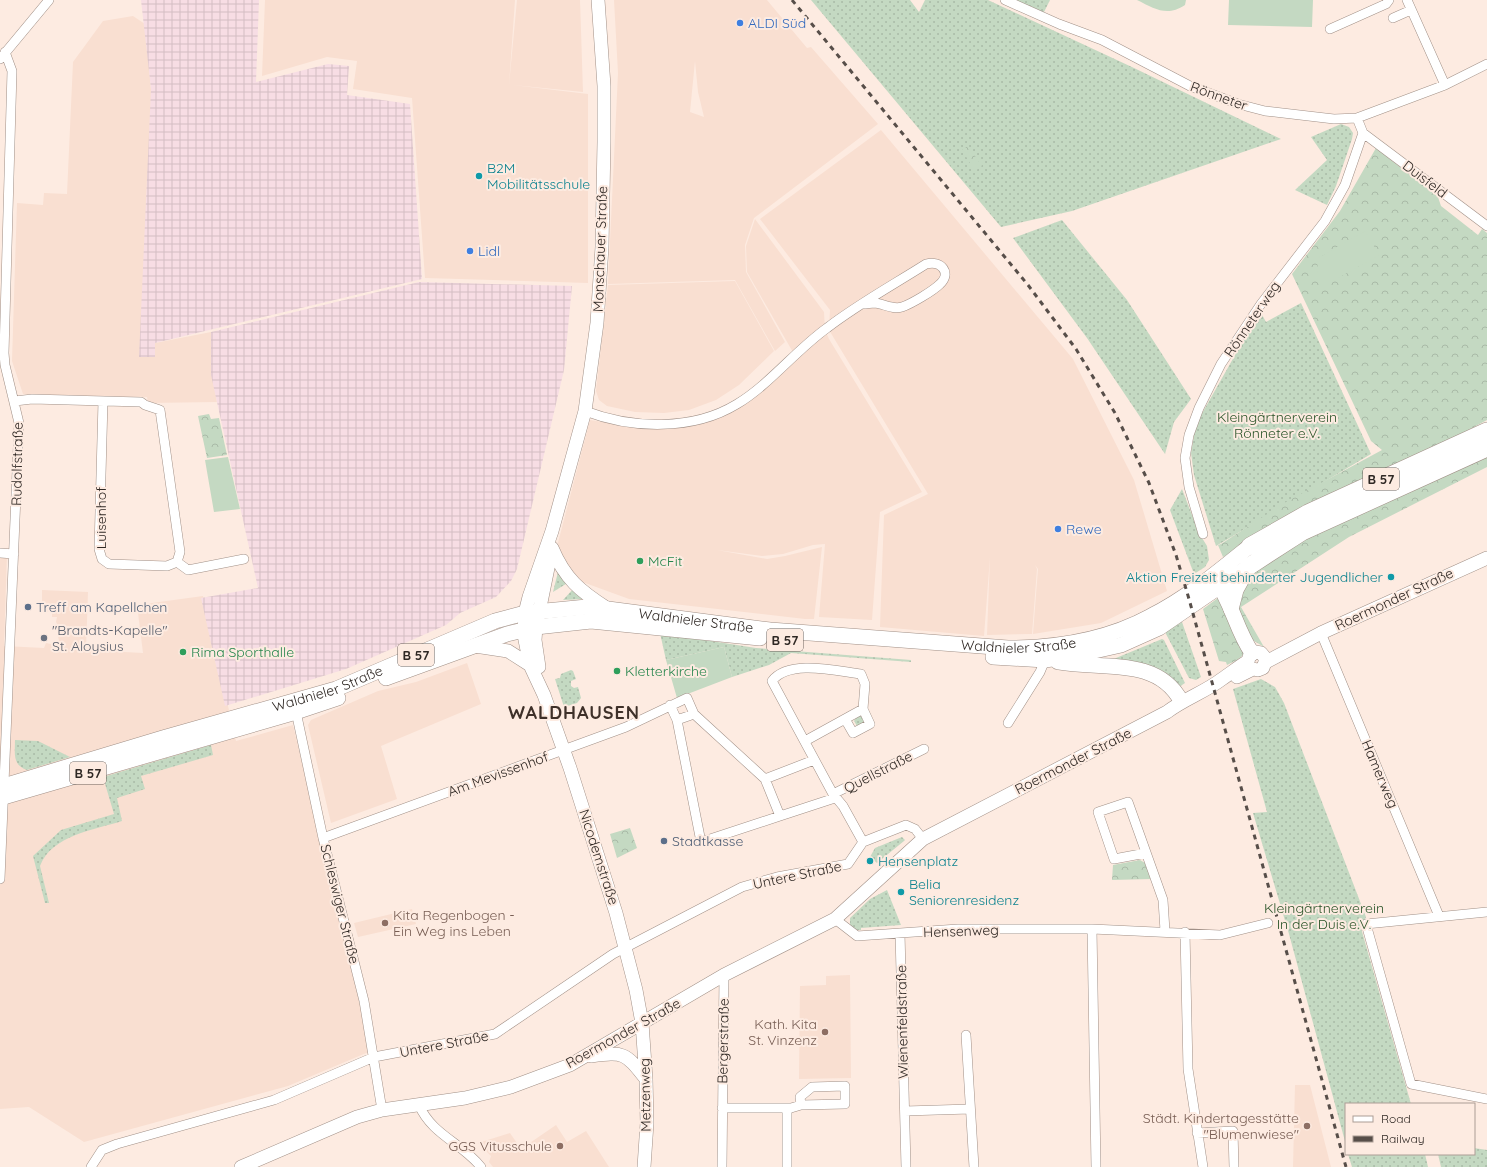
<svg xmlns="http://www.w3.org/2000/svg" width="1487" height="1167" viewBox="0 0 1487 1167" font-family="Quicksand,sans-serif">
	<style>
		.built { fill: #f9dfd1; fill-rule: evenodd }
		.industrial { fill: url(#industrial-grid) }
		.grass { fill: url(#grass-dots) }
		.forest { fill: url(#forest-crowns) }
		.pitch { fill: #c4d9c2 }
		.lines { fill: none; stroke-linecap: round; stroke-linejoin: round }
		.street-casing { stroke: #a19087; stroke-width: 10 }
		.secondary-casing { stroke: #a19087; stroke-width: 14 }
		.primary-casing { stroke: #a19087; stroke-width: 16 }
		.highway-casing { stroke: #a19087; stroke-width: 18 }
		.street { stroke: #fff; stroke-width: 9 }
		.secondary { stroke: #fff; stroke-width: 13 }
		.primary { stroke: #fff; stroke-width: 15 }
		.highway { stroke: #fff; stroke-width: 17 }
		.rail { stroke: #574e49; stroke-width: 3; stroke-dasharray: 5 5; stroke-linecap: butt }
		.shop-dot { fill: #3f7fe0; stroke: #fdebe1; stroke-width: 1.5 }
		.culture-dot { fill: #0f9aa8; stroke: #fdebe1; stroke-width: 1.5 }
		.leisure-dot { fill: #2e9e5b; stroke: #fdebe1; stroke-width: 1.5 }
		.service-dot { fill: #5c6f8a; stroke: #fdebe1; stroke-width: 1.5 }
		.worship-dot { fill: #6b7280; stroke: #fdebe1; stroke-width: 1.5 }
		.education-dot { fill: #8d6e63; stroke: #fdebe1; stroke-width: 1.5 }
		.labels { text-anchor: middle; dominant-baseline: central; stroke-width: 4; stroke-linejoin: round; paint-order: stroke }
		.shield { fill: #fdebe1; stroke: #6d625d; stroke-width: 1 }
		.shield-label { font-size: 13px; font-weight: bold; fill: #2f2824 }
		.shop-label { font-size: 14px; fill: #366cbe; stroke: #fdebe1; text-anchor: start }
		.street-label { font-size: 14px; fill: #2f2824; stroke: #fdebe1 }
		.culture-label { font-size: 14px; fill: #0d838f; stroke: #fdebe1; text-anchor: start }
		.park-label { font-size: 14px; fill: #295327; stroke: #fdebe1 }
		.leisure-label { font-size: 14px; fill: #27864d; stroke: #fdebe1; text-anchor: start }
		.service-label { font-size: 14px; fill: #4e5e75; stroke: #fdebe1; text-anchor: start }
		.worship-label { font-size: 14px; fill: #5b616d; stroke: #fdebe1; text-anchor: start }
		.education-label { font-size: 14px; fill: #785e54; stroke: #fdebe1; text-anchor: end }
		.district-label { font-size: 18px; font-weight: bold; letter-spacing: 1px; fill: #3e3029; stroke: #fdebe1 }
	</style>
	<defs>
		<pattern id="industrial-grid" width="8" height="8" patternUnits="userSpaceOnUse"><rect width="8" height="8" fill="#f7dde4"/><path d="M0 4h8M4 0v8" fill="none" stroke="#d4bec3"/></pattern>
		<pattern id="grass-dots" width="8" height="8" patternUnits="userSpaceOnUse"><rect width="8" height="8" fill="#c4d9c2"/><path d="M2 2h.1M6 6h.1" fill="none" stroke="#a9baa7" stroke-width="1.8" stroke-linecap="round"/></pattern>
		<pattern id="forest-crowns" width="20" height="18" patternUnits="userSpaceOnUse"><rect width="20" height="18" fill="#c4d9c2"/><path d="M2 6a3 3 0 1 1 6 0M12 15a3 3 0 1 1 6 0" fill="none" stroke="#a9baa7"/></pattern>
	</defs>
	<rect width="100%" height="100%" fill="#fdebe1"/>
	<path class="built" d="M265,0h250l-6,85 8,-85h63l3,92 -70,-7 75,9v189l-163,-5 -13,-180 -59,-9 4,-28 -30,-4 -65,19z
		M614,0h153l40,48 4,-1 67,77 -124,94 -9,27 1,27 39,70 -10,9 -40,-71 -127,4 10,-211zM695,61l3,31 6,25 -14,-5z
		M133,16l12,8 6,65 4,254 56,-11 1,42 5,28 -69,1 -1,-6 -124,-3 -11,-33 5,-158 26,2 1,-12 23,1 6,-132 30,-41z
		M881,130l192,229 61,121 33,111 -66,32 -68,11 5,-65 -3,-4 2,4 -5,65 -45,1 3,-78 -6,79 -104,-9 4,-112 44,-21 -99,-164 1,-20 -70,-91z
		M755,219l69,93 1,18 4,9 93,153 -42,20 -8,108 -53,-3 6,-73 -12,1 -30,9 -21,2 -45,-6 50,9 18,-3 37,-9 -8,72h-9l-176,-20 -52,-19 -22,-26 35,-134 56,9 37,-2 14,-4 42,-20 55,-49 -47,-82 -1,-26z
		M735,281l39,70 -35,34 -23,15 -27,10 -25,3 -29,-1 -28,-6 -8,-6 -3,-9 12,-106z
		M0,554h7l-3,92 40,2 2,-5 9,2 4,-4 -1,-5 4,-3 -6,-11 1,-5h-5v-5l-10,-1v-21l46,2 -2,58 57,3 -6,-48 66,-9 33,145 57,-16 78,326 -83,35 -204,56 -55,-35 -29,2z
		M467,663l14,41 -100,42 16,53 -66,24 -23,-98 3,-5 67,-29 38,-9z
		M412,909l4,15 -58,13 -4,-14z
		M850,975l1,103 -52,1 1,-93 26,-1v-9z
		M1295,1085h15l21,82h-38z
		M556,1125l11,17 19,-11 23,36h-116l-4,-5 2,-6 -13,-13 32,-10 11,16z"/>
	<path class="industrial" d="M141,0h118l-3,82 72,-18 21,2 -2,29 63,9 12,175 -267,64v14h-16l12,-268z
		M419,282l153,4 -8,84 -47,199 -6,12 -15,16 -36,16 -14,12 -100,44 -121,37 -24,-108 57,-10 -47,-213v-43z"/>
	<path class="grass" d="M811,0h99l9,12 6,-12h63l146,68 147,71 -209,72 -71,16z
		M1011,0h39l-7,14z
		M1341,124l8,3 4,6 -1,6 -16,47 -9,19 -32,-15 32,-30 -16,-23z
		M1062,220l65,80 64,99 -17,23 -9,32 -78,-116 -74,-100z
		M1301,303l70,151 -155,92 -22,-71 -3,-22 5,-29 64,-113 6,11z
		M1182,489l17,44 8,13 2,14 -4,7 -11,7 -24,-64z
		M559,568l10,14 -16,10z
		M574,588l9,11 -20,1z
		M1182,622l19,55 -5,3 -7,-2 -24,-46z
		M660,633l96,15 155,12v2l-120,-9 -22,12 -37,12 -8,-30 -58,13z
		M1162,639l2,1 21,43 -6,4 -66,-26 3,-3z
		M571,670l2,1 3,8 -5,2v5l3,2 4,-1 3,11 -4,5 -13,4 -9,-28 5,-1 1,-4z
		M1261,679l14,8 9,16 82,214 -5,11 50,176h-65v41l-57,-211 -36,-121 14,-1 -34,-123z
		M858,715l3,1 4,7 -8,3 -3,-5z
		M15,740l23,1 32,16 -43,13c-15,-5 -12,-17 -12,-30z
		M211,745l2,10 -72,21 4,13 -28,9 5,23c-28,9 -70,14 -82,45l9,37h-4l-12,-47 28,-26 53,-16 -11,-37z
		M902,837l3,3 -1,1 -27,22 -7,-6 5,-9z
		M887,890l14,35 -40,3v2h-4l-7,-4v-8l20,-19z
		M1474,1148l13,2v17h-46l-3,-13h36z
		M1348,1154h77l3,13h-76z"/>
	<path class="forest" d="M968,146l14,20 -7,5 -13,-21z
		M1376,148l62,49 3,9 37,29 4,-6 5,4v187c-87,47 -178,87 -264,137l-5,-12 3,-1 65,-42 96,-52 -11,-9 -79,-167 48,-63z
		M209,414l2,5 8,-1 8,37 -20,3 -9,-42z
		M1487,454v13l-138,70 -108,70 23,40 -13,-8 -15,-36 17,-34 36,-22z
		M1222,595l25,57 -10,8 -10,5 -1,-3 -7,-1 -16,-52z
		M630,828l7,20 -20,10 -7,-24z
		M1140,860l5,3 6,16 -39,1 1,-15z"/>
	<path class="pitch" d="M1137,0h49l-1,5c-18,12 -30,4 -48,-5z
		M1229,0h84l-1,27 -84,-2z
		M1365,231l14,24 -48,27 -14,-7 1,-17z
		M228,457l12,52 -26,3 -9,-52z
		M724,647l8,30 -55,21 -11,-38z"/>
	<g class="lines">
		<defs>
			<path id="street" d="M1005,0l54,24 43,16 88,46 48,18 27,7 69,8 23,-1 88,-33 42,-21
				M1407,0l38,85
				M1393,18l18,-8
				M1330,29l56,-25 3,-4
				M0,59l49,-59
				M1363,133l124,93
				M15,401l17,-2 109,3 4,3 15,5 20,142 -3,10 -10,4 -58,-2 -7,-5 -3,-10 4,-148
				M585,411c47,18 108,20 152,-7 32,-19 59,-54 90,-76 31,-24 66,-43 99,-64 15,-4 26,9 14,20 -7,7 -29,20 -38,23 -9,3 -18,-3 -27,-4 -4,0 -8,1 -12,1
				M1203,534l-14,-47 -4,-29 4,-23 10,-27 22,-44 40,-60 64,-83 20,-36 18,-52 -6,-15
				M0,553l14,1
				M177,562l11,8 56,-11
				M1321,633l118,283
				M670,705l7,15 24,122 79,-26
				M295,707l28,131 41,163 18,109
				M694,714l71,65
				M845,719l8,14 17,-9 -7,-15
				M1008,723l32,-51 5,-12
				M805,741l58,-32 2,-25 -4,-10c-25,-3 -72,-15 -89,7l61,113 10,12 20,36
				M814,760l-49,19 15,37 55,-18
				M833,794l91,-45
				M323,838l303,-111 61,-29 7,16 -17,6
				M1146,853l-32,6 -16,-47 30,-10 35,98 2,31
				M0,879l19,-456 -14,-58 -1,-12 8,-282 -7,-19
				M1487,912l-121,12 45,160 76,15
				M835,919l22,17 101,-7h134l128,6 48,-12
				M1092,929l4,238
				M1185,932l3,137 15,98
				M900,933l6,234
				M966,1035l8,132
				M419,1105c13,30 43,38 62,62
				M722,1108h69l10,-3 44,-1v-18l-33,1 -12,10 1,8
				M787,1108v59
				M905,1111l65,-2
				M1197,1133l36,-2 1,36
				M91,1167l11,-17 15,-6 157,-44 100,-43 121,-23 118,-80 129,-67 35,-10 71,-13 15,-22 43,-17 9,4 8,10
				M722,1167l2,-192"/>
			<path id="secondary" d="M598,0l6,86v56l-2,105 -5,76 -12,88 -33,120 -23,66 -4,16 -1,22 6,30 14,30 26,73 46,145 20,77 6,33 4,56 1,44 -3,44
				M552,548c13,31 28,43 56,61
				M475,646l33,5 22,14
				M1266,662l55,-29 166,-75
				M539,667l-4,-27 1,-13 15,-74
				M1237,677l16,-8 5,1 5,-2 3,-9 -5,-6 -6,-1 -6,5 -1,5
				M591,1056c33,-4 34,-4 55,23
				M241,1167l116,-50 25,-7 83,-12 46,-11 59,-22 154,-90 111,-56 88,-80 244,-127c17,-13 38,-20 55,-33 9,-6 16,-12 26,-18"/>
			<g id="primary">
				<path d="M1215,579c17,23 21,51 37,74"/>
				<path d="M1231,609l5,-19 11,-20"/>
				<path d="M993,657l52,3 27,-4 49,-11 38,-17 89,-61"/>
				<path d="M1058,662c43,8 99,-6 123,39"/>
				<path d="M386,678l121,-44 29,-7 55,-6 169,17"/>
				<path id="s1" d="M0,787l163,-49 173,-49 159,-68 30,-8 62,-6 21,2 162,21 238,18c50,0 99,-8 143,-32 36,-18 68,-45 99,-70"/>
				<path d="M0,798l296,-86 42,-14"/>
			</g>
			<path id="highway" d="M1250,546l58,-33 179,-82
				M1248,567l54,-35 185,-84"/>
		</defs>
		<use href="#street" class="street-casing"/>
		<use href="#secondary" class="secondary-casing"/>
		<use href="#primary" class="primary-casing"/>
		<use href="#highway" class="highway-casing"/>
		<use href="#street" class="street"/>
		<use href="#secondary" class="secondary"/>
		<use href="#primary" class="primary"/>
		<use href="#highway" class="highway"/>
		<path class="rail" d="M792,0l236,285 48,64 39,64 34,70 27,72 13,44 157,568"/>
	</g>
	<g class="shop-dot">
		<circle cx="740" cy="23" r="4"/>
		<circle cx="470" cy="251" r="4"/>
		<circle cx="1058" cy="529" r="4"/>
	</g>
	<g class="culture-dot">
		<circle cx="479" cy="176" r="4"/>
		<circle cx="1391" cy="577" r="4"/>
		<circle cx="870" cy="861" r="4"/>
		<circle cx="901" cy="892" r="4"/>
	</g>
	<g class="leisure-dot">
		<circle cx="640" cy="561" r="4"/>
		<circle cx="183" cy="652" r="4"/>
		<circle cx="617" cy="671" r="4"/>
	</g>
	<g class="service-dot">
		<circle cx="28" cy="607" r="4"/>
		<circle cx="664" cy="841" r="4"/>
	</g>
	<circle class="worship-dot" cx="44" cy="638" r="4"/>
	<g class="education-dot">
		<circle cx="385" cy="923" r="4"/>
		<circle cx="825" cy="1032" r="4"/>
		<circle cx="1307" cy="1126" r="4"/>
		<circle cx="560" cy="1146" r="4"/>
	</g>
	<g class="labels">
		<g class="shield">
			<rect x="1363" y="468" width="36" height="22" rx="3"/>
			<rect x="767" y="629" width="36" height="22" rx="3"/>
			<rect x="398" y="644" width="36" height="22" rx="3"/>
			<rect x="70" y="762" width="36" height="22" rx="3"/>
		</g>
		<g class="shield-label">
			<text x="1381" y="479">B 57</text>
			<text x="785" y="640">B 57</text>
			<text x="416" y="655">B 57</text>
			<text x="88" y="773">B 57</text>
		</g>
		<g class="shop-label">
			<text x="748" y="23">ALDI Süd</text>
			<text x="478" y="251">Lidl</text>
			<text x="1066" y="529">Rewe</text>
		</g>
		<g class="street-label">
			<text transform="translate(1219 96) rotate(20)">Rönneter</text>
			<text transform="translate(1425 179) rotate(37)">Duisfeld</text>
			<text transform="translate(600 249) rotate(-88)">Monschauer Straße</text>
			<text transform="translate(1252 319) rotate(-56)">Rönneterweg</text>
			<text transform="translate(17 464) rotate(-89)">Rudolfstraße</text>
			<text transform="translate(101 518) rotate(-90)">Luisenhof</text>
			<text transform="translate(1394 599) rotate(-25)">Roermonder Straße</text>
			<text stroke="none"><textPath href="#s1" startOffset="726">Waldnieler Straße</textPath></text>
			<text stroke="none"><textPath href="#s1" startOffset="1050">Waldnieler Straße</textPath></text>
			<text stroke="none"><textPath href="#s1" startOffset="342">Waldnieler Straße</textPath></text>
			<text transform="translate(1073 761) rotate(-27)">Roermonder Straße</text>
			<text transform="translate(878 772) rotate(-27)">Quellstraße</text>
			<text transform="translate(498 774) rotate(-20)">Am Mevissenhof</text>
			<text transform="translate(1380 774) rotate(67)">Hamerweg</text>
			<text transform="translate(599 857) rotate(72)">Nicodemstraße</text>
			<text transform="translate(797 875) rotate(-12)">Untere Straße</text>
			<text transform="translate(340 904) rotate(76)">Schleswiger Straße</text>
			<text transform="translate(961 931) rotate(-2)">Hensenweg</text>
			<text transform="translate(902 1022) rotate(-91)">Wienenfeldstraße</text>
			<text transform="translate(623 1033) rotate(-29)">Roermonder Straße</text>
			<text transform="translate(723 1041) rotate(-89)">Bergerstraße</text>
			<text transform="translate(444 1044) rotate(-11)">Untere Straße</text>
			<text transform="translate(645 1095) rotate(-91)">Metzenweg</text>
		</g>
		<g class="culture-label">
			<text x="487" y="168">B2M<tspan x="487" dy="16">Mobilitätsschule</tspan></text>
			<text x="1383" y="577" text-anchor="end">Aktion Freizeit behinderter Jugendlicher</text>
			<text x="878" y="861">Hensenplatz</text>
			<text x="909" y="884">Belia<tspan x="909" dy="16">Seniorenresidenz</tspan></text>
		</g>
		<g class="park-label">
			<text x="1277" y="417">Kleingärtnerverein<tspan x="1277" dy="16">Rönneter e.V.</tspan></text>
			<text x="1324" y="908">Kleingärtnerverein<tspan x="1324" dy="16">In der Duis e.V.</tspan></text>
		</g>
		<g class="leisure-label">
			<text x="648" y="561">McFit</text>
			<text x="191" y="652">Rima Sporthalle</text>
			<text x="625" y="671">Kletterkirche</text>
		</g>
		<g class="service-label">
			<text x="36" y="607">Treff am Kapellchen</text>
			<text x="672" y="841">Stadtkasse</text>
		</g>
		<g class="worship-label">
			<text x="52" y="630">"Brandts-Kapelle"<tspan x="52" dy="16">St. Aloysius</tspan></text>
		</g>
		<g class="education-label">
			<text x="393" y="915" text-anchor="start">Kita Regenbogen -<tspan x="393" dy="16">Ein Weg ins Leben</tspan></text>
			<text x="817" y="1024">Kath. Kita<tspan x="817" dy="16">St. Vinzenz</tspan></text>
			<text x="1299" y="1118">Städt. Kindertagesstätte<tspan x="1299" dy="16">"Blumenwiese"</tspan></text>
			<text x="552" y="1146">GGS Vitusschule</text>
		</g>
		<g class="district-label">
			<text x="574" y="712">WALDHAUSEN</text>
		</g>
	</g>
	<rect x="1345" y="1103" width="130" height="52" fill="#fdebe1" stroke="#ab9d95"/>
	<rect x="1353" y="1116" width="20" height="6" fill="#ffffff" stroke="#ab9d95"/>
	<text x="1381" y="1123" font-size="12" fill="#2f2824">Road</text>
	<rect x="1353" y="1136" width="20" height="6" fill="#574e49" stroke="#ab9d95"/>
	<text x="1381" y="1143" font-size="12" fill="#2f2824">Railway</text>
</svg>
